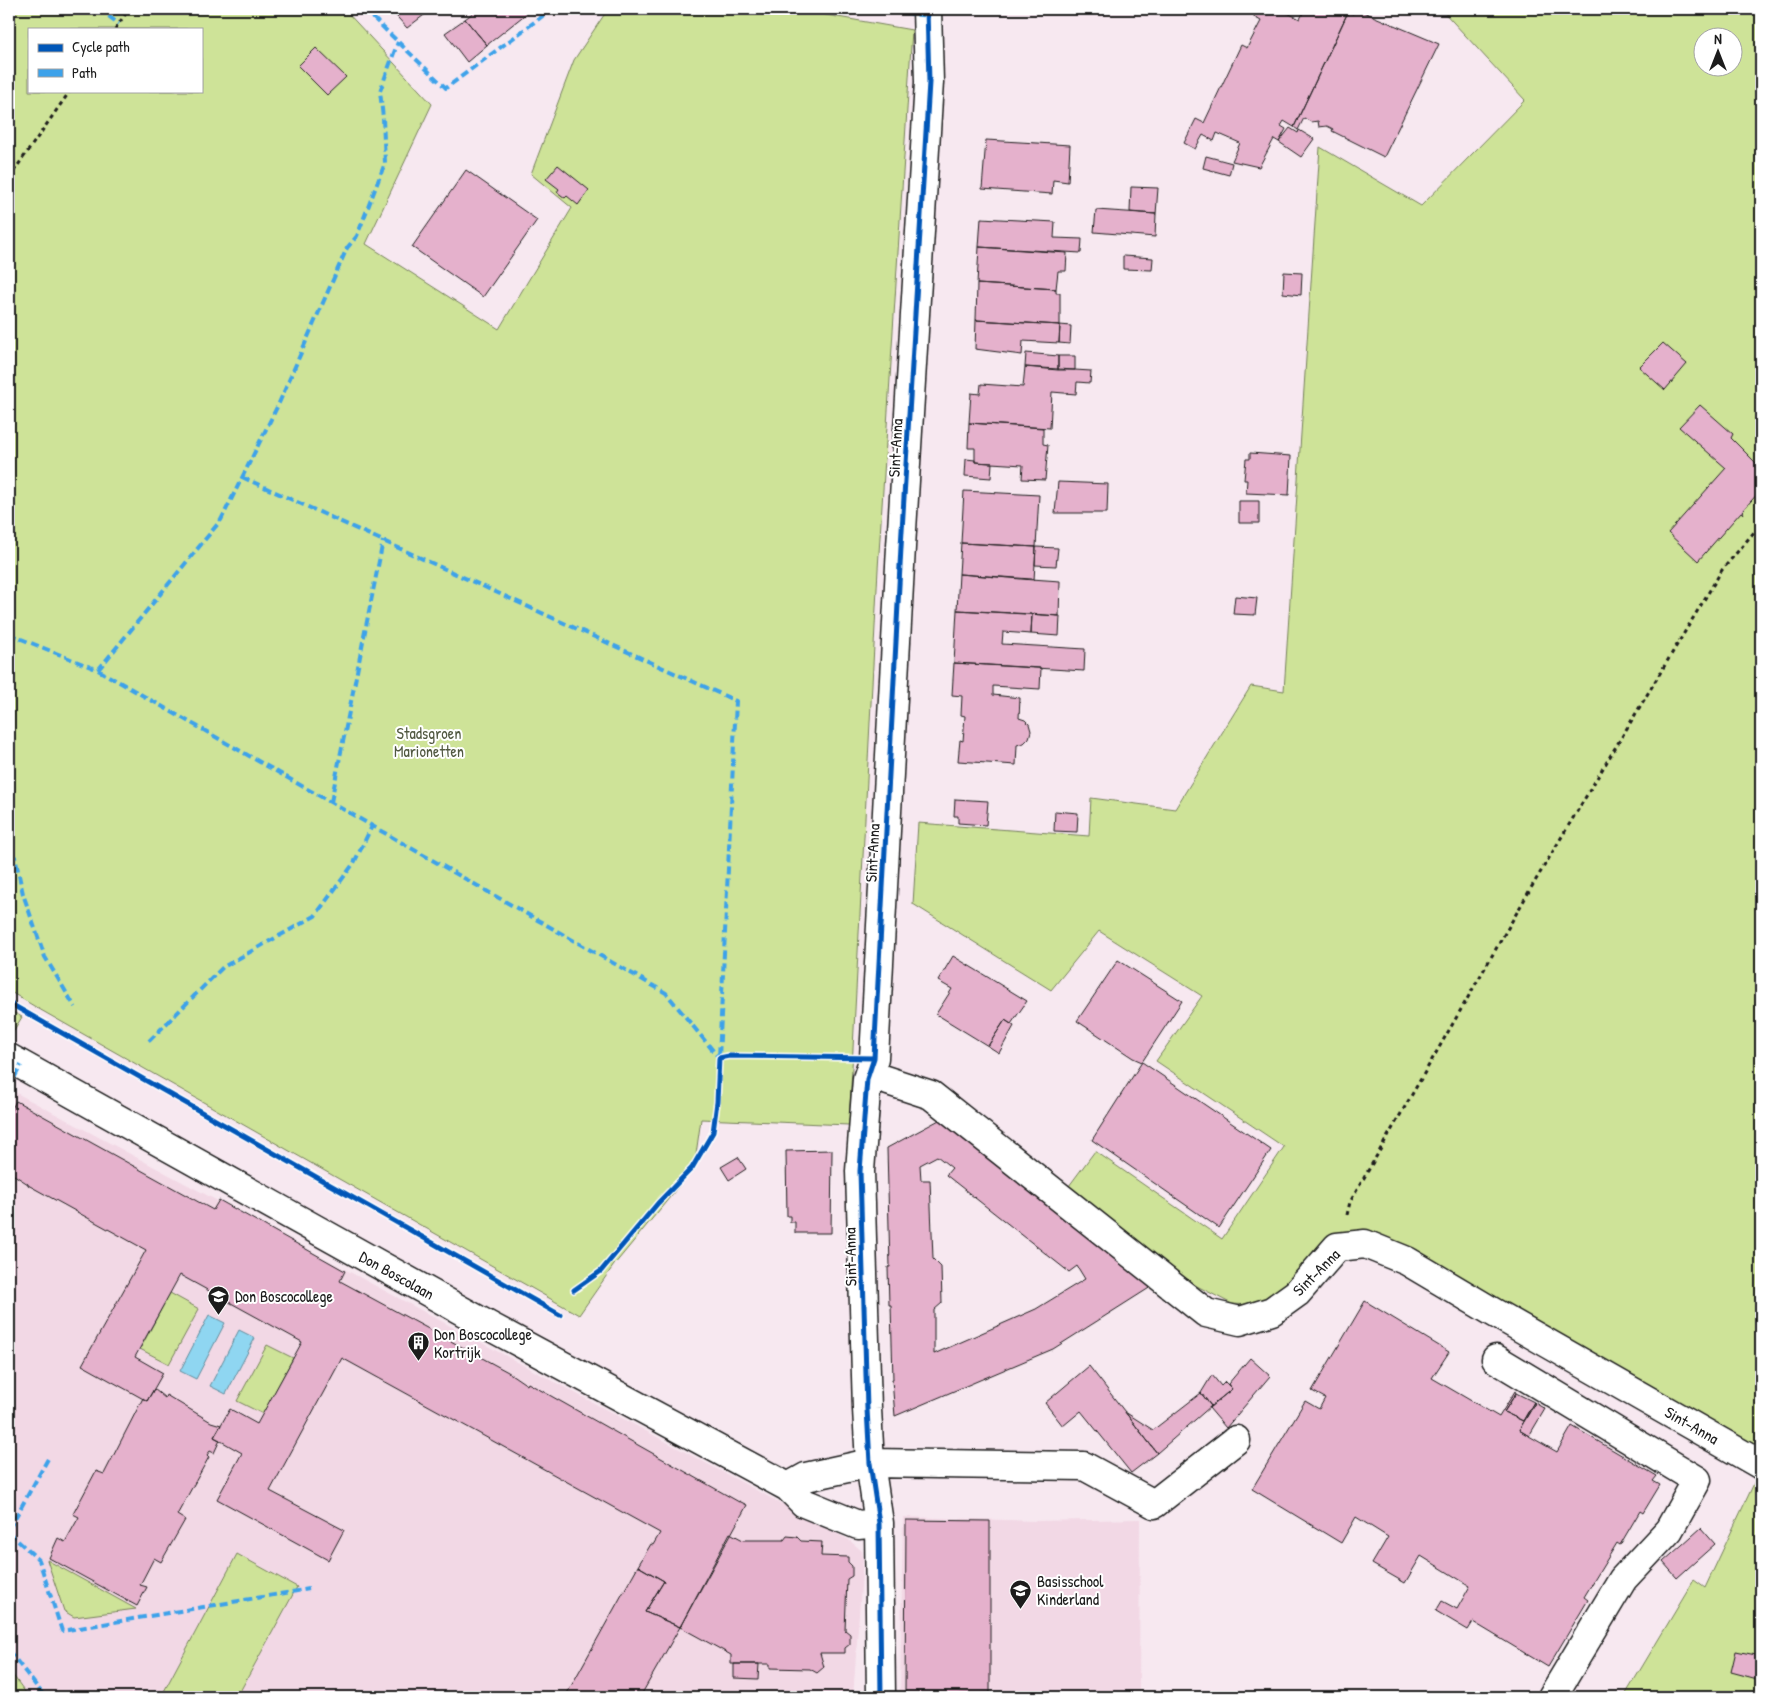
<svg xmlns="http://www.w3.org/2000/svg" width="1770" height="1706" viewBox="0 0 1770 1706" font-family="'Patrick Hand',sans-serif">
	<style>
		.built { fill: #f2d8e5 }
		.green { fill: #cee398; stroke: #75805a; fill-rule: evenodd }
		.water { fill: #8fd6f1; stroke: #618c9c }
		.building { fill: #e5b1cc; stroke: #1c1c1c; fill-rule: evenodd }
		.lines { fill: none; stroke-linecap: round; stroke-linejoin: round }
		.minor-casing { stroke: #1c1c1c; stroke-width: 31 }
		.path { stroke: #1c1c1c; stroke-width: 3; stroke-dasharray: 4 4; stroke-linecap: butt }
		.minor { stroke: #fff; stroke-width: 28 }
		.quiet { stroke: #3da2ea; stroke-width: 4; stroke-dasharray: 8 4; stroke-linecap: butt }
		.cycleway-casing { stroke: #fff; stroke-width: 8 }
		.cycleway { stroke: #0057b8; stroke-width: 5 }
		.labels { text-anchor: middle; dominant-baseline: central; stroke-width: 4; stroke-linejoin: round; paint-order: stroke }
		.street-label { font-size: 16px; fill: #1c1c1c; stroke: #fff }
		.park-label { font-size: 16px; fill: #515841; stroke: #fff }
		.poi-label { font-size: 16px; fill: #1c1c1c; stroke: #fff; text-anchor: start }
	</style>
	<rect width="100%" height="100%" fill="#f7e8f0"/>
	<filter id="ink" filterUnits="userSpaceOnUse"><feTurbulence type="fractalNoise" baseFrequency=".02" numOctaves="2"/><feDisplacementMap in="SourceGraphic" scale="10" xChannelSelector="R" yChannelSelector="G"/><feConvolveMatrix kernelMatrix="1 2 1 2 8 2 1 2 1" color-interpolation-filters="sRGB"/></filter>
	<g filter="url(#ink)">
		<path class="built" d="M9,1089l840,451 13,11 1,8 -10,138h-616l60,-110 -60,-33 -76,143h-152z
			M903,1517l134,4 103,-2 -1,178h-239z"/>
		<path class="green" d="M9,9h335l88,95 -66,140 133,85 73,-121 -41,-34 43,-114 30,-45 9,-6h179l120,21 -34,539 -29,556 -148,-6 -7,49 -80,97 -35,50 -540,-306 -30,-18zM29,29h172v62h-172z
			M1441,9h320v1443l-392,-218 -85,58 -32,13 -20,-1 -41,-21 -122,-97 26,-35 127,88 62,-92 -128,-86 46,-65 -103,-65 -48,59 -138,-86 5,-81 171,13 2,-38 84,11 76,-123 33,5 36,-544 101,59 104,-106zM1702,38h30v30h-30z
			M9,1010l13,7 -13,21z
			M170,1293l29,16 -30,55 -29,-15z
			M267,1345l26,13 -30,56 -26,-13z
			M1757,1477l4,2v218h-137l70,-117 11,8z
			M237,1554l60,33 -60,110h-76z
			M47,1560l89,49 -62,8 -10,-6z
			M9,1670l20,27h-20z"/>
		<path class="water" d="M209,1315l16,8 -29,56 -16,-8z
			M239,1330l16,8 -29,56 -16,-8z"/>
		<path class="building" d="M390,9h42l-25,19z
			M478,9h54l-45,36 -22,-26z
			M1257,9h22l21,10 5,-10h37l6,3 -54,115 -10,-6 -3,5 5,3 -7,13 -5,-3 -15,28 -27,-6 8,-18 -23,-10 -3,8 -11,-6 -8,14 -11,-6 12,-24 8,4 37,-78 6,3 14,-27 -7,-4z
			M1356,9l83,35 -55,113 -52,-26 1,-2 -6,-3 -8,1 -1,-6 -7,1 -7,-4 -6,12 -4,-3 54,-115 5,2z
			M465,19l22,26 -20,17 -22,-29z
			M316,48l30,29 -19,18 -29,-29z
			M1290,128l8,5 1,-3 15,9 -13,18 -22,-15z
			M986,140l84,5 -2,37 -15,-2 -1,14 -70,-5z
			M1206,156l26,7 -3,12 -26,-7z
			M558,165l31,25 -11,15 -11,-9 -2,2 -8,-6 2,-3 -13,-10z
			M466,170l71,50 -54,77 -71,-50z
			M1131,187l27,1 -2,26 -26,-2z
			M1096,210l60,4 -1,23 -61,-5z
			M981,218l74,4 -1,16 28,1 -1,14 -102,-6z
			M979,247l88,6 -1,18h-8l-2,18 -79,-5z
			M1123,256l30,2 -1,12 -29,-1z
			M1284,272l18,1 -1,22 -18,-2z
			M977,284l79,5v4h4v32l-84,-5z
			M976,320l84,5 -1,18 -36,-2 -1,14 -47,-6z
			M1060,325l11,1 -1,18 -11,-1z
			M1663,343l24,21 -22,26 -26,-23z
			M1026,353l32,3v14l-33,-3z
			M1058,356h17v14h-17z
			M1025,367l66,4 -1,12 -13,-1 -1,12 -24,-2 -2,36 -81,-5 2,-30 9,1 1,-10 42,3z
			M1700,405l33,29 -2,4 30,30v15l-2,3 2,4 -19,21 2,3 -3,-2 -43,49 -30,-28 58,-65 -47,-41z
			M969,423l74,5v16l5,1 -3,35 -23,-1 1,-14 -48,-3v-14h-7z
			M1250,453l41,3 -2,39 -43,-2 1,-13h-3l2,-21h4z
			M966,459l9,1v2l17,1 -1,15 -26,-2z
			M1058,482l50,2 -1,29h-52z
			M964,491l75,4 -3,52 -75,-4z
			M1239,501h20v22h-20z
			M961,543l75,4 -2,33 -75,-6z
			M1036,547l22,1 -2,18 -21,-1z
			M959,574l101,7 -1,35 -102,-6z
			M1235,596l22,2 -2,17 -22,-1z
			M957,610l75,4 -1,20 -28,-2 -1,12 83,5 -1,22 -130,-8z
			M1032,614l28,2 -1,20 -28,-2z
			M954,663l87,5 -1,21 -47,-3v9l27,3 -1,20 6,2 4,4 2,7 -2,7 -5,5 -7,2 -1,20 -58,-4 2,-21 3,1 2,-25 -4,-1 1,-19 -10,-1z
			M955,799l33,2 -2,24 -28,-2v-7h-4z
			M1055,811l23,2 -1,19 -23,-1z
			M953,956l74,45 -16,23 -6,-4 -17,26 -52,-32 16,-25 -14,-8z
			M1118,960l64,41 -40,61 -9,-4 -56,-37z
			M1005,1020l9,6 -15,27 -11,-7z
			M1142,1062l129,88 -52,78 -127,-88z
			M16,1101l197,109 6,-10 126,71 -5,10 168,91 19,13 1,-2 211,119v-1l8,4 -67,122 -35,-15 19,-31 -26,-15 13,-22 2,1 7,-12 -318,-175 -72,133 74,39 -16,30 -111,-61 25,-46 -28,-16 16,-28 27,15 45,-82 -122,-67 -45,82 28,16 -16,28 -65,-36 64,-115 -118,-65v-1l-14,-9 -2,1 -3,-2v-60z
			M943,1118l211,167 -101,64 -158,67 -3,-36h1l-2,-75h-2l-1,-38h2l-3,-119zM937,1156l15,12 -6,7 123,97 8,-6 8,13 -49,30 -102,45v-44l8,-7 -1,-36 -8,-8 -3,-79h-9l-1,-15z
			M832,1150l-1,83h-36v-11h-5v-6h-3l-1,-65z
			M738,1157l8,12 -17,11 -8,-13z
			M1365,1301l84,51 -17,26 67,39 16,-26 1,2 -12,19 19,9 11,-19 1,1 -16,27 10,6 28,16 15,-26 85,50 -4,5 7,4 -17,28 -3,-2 -20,34 -3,-2 -33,54 4,3 -40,67 -75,-45 -5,8 -32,-19 6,-10 15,8 13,-23 -49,-30 -16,27 -33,-19 16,-27 -32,-20 -15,26 -89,-54 53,-88 14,8 6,-11 -13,-7z
			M1250,1358l20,18 -44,52 -17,-20 23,-19 -4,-5z
			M1089,1366l68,87 -26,20 -50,-62 -18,15 -18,-23z
			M1212,1375l9,11 4,-4 7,7 -21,17 -10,-13z
			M154,1389l11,9 1,-3 45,27 10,3 -7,12 6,3 -6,13 -4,-2 -3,4 2,2 -32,58 8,5 -24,42 -7,-4 -14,27 7,2 -10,19 -88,-48 9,-20 7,4 14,-25 -6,-3 23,-43 8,3 39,-76 4,3z
			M1201,1393l10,13 -54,47 -32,-41 28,18z
			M1516,1393l18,9 -11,19 -19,-9z
			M1535,1403l10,6 -16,27 -10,-6z
			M906,1520l84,1v172l-85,4z
			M1701,1528l14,16 -38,34 -14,-16z
			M730,1533l13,7h41l3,-4 10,1 4,4 21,1 -1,14 27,1v5l4,4v10l-5,3 -2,51 5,4v10l-5,4v5h-25l4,14 -7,6 -7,-4 -40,-1v-4h-39v-9l-51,-28z
			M638,1566l26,15 -19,31 35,15 -40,70h-75z
			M1736,1651l25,5v24l-30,-8z
			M734,1664h25l-1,15 -24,-1z
			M990,1693l-1,4h-84z"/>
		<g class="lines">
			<defs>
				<path id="minor" d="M9,1058l482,269 297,160 16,16 54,22 21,-2
					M867,1079h15l49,16 275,218 34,8 32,-10 25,-18 40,-46 28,-3 42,17 86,51 268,153
					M1496,1359l201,121 -28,50 -46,49 -71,118
					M788,1487l18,-10 64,-14 214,3 70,38 82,-64
					M881,1697l-2,-174 -9,-60 -3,-54 -7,-238 7,-92 7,-21 27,-511 28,-465 -2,-73"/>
			</defs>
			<use href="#minor" class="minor-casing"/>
			<path class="path" d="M115,29l14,-20
				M9,178l61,-87
				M1347,1215l3,-13 181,-314 191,-318 39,-46"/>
			<use href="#minor" class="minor"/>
			<path class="quiet" d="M99,9l20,15
				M364,9l82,79 106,-79
				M881,9l46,7
				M242,477l494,224 -17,357
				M9,634l89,36 568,323 53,65
				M98,670l123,-150 58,-117 68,-155 10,-12 28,-73 -2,-45 -3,-27 18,-49
				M331,802l52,-261
				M9,856l6,1 8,37 22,63 30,50
				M149,1041l74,-74 92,-51 39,-53 18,-37
				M9,1088l12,-23
				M9,1529l40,-72
				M9,1533l30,27 23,71 247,-42
				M9,1651l36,46"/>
			<defs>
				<path id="cycleway" d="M9,1003l551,312
					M574,1290l27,-19 57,-68 34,-35 21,-36 4,-30 2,-44 10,-2 145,2
					M881,1697l-2,-174 -9,-60 -3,-54 -7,-238 7,-92 7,-21 27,-511 28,-465 -2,-73"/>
			</defs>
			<use href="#cycleway" class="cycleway-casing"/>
			<use href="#cycleway" class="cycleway"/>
		</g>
	</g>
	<defs>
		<symbol id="school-pin" viewBox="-11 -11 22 30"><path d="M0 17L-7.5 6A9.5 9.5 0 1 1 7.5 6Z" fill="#1c1c1c" stroke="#fff"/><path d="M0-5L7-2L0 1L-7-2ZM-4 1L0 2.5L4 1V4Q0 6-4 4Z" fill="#fff"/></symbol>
		<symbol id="building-pin" viewBox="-11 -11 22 30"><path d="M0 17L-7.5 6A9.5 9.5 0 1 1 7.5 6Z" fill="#1c1c1c" stroke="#fff"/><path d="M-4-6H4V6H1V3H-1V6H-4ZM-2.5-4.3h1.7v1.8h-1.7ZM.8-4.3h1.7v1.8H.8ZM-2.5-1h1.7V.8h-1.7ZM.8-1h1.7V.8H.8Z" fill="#fff"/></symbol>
	</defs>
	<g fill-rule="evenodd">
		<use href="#school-pin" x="206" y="1284" width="25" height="34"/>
		<use href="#building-pin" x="406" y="1330" width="25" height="34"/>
		<use href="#school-pin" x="1008" y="1578" width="25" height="34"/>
	</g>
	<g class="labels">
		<g class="street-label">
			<text transform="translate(895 448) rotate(-87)">Sint-Anna</text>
			<text transform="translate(872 853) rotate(-87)">Sint-Anna</text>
			<text transform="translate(850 1257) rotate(-91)">Sint-Anna</text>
			<text transform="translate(1316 1272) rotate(-45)">Sint-Anna</text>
			<text transform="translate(397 1275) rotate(29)">Don Boscolaan</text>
			<text transform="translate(1692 1425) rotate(30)">Sint-Anna</text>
		</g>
		<g class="park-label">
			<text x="429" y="733">Stadsgroen<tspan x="429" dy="18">Marionetten</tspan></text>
		</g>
		<g class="poi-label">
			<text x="235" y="1296">Don Boscocollege</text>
			<text x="434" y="1334">Don Boscocollege<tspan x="434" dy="18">Kortrijk</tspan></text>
			<text x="1037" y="1581">Basisschool<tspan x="1037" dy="18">Kinderland</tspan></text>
		</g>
	</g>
	<rect width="1770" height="1706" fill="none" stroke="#fff" stroke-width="30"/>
	<rect x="15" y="15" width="1740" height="1676" fill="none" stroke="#1c1c1c" stroke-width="2" filter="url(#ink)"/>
	<rect x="28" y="28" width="175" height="65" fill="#ffffff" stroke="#a4a4a4"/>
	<rect x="38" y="44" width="25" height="8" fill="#0057b8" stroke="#a4a4a4"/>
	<text x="72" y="52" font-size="15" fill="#1c1c1c">Cycle path</text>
	<rect x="38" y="69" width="25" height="8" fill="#3da2ea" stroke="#a4a4a4"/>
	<text x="72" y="78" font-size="15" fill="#1c1c1c">Path</text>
	<g transform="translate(1718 52)"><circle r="24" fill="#ffffff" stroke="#a4a4a4"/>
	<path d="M0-4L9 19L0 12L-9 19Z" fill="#1c1c1c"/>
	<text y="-8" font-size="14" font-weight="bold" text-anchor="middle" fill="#1c1c1c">N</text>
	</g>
</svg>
